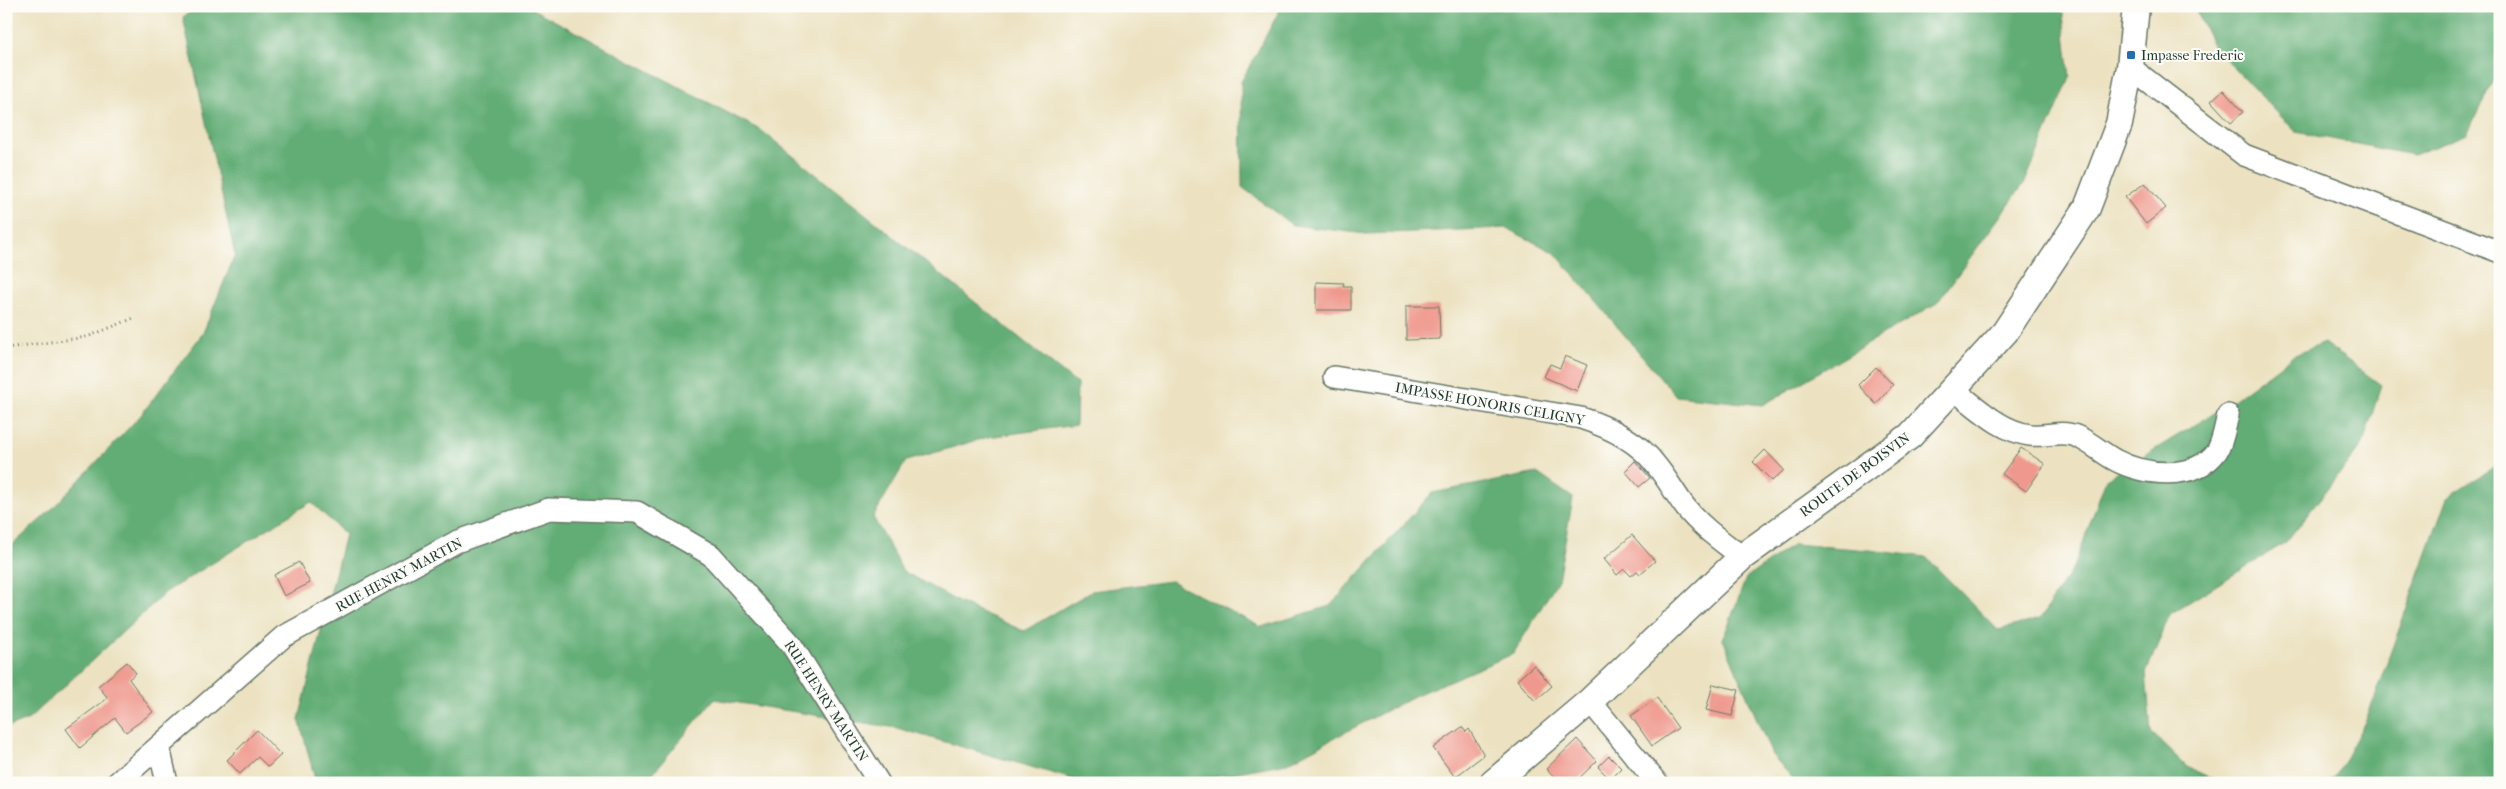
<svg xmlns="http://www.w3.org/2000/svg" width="2506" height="789" viewBox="0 0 2506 789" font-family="'IM FELL French Canon',serif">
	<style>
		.forest { fill: #62ad76; stroke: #407555 }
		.building { fill: #ef998e }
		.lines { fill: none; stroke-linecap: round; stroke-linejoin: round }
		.minor-casing { stroke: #677765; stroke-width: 24 }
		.major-casing { stroke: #677765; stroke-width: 29 }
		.path { stroke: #677765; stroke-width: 3; stroke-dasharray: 1 4; stroke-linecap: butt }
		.minor { stroke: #fff; stroke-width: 21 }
		.major { stroke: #fff; stroke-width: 26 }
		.poi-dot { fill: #1f6fb2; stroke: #fdfcf7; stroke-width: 2 }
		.labels { text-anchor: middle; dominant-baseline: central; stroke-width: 4; stroke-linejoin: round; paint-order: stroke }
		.poi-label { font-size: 14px; fill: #1f3d34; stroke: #fdfcf7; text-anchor: start }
		.street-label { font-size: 14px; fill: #1f3d34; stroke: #fdfcf7 }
	</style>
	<rect width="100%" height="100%" fill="#fdfcf7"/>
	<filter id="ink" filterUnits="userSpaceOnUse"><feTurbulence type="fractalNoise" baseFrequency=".02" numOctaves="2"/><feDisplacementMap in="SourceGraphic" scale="10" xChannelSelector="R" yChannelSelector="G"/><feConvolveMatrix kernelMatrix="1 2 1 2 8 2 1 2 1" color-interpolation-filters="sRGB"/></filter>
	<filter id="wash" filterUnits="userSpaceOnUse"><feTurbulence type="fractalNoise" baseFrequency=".0096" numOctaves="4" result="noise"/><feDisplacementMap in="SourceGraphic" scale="20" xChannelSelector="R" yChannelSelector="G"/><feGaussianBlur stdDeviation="1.12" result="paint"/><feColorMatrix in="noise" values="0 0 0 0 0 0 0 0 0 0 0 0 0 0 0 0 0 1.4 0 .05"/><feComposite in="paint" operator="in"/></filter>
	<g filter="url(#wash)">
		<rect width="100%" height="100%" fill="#ece2c1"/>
		<path class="forest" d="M200,6h327l235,125 315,253 -1,41 -88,12 -82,24 -33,56 30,54 57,32 64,28 68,-40 79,-10 90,46 69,-21 102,-113 105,-20 36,25 -15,82 -45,74 -97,41 -129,68 -109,20h-92l-189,-55 -183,-29 -69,84h-329l-17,-64 46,-185 -34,-32 -145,90 -137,127 -23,9v-177l46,-42 89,-94 62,-82 32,-78 -52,-238z
			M1282,6h780l8,72 -45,104 -88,121 -174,102 -87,-9 -121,-143 -49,-25 -140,6 -74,-9 -50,-38 -1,-105z
			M2194,6h306v60l-33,68 -54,21 -117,-23 -82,-85z
			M2324,343l57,42 -18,59 -77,98 -116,72 -24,59 5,59 36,35 35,16h-425l-25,-28 -49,-116 23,-61 48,-34 75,6 57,7 72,73 42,-11 35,-54 31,-86 117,-71 70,-52z
			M2500,463v320h-173l9,-7 30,-56 81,-223z"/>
		<g id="blocks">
			<path class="building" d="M2223,90l20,22 -12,11 -20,-22z
				M2145,183l21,25 -20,16 -21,-27z
				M1316,282l28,1 -1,3h8v24h-35z
				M1406,306h33l1,33 -34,1z
				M1565,356l22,9 -10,26 -33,-14 6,-13 10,4z
				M1876,367l17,18 -17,19 -18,-19z
				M2021,448l24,16 -19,27 -24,-17z
				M1765,450l19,20 -12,11 -19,-19z
				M1635,461l15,17 -11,9 -14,-16z
				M1632,535l23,26 -15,13 -3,-3 -6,5 -7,-7 -7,6 -13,-16z
				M299,562l11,21 -26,13 -10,-21z
				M127,662l9,11 -7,6 24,33 -27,20 -11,-14 -35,30 -14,-19 42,-31 -10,-12z
				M1534,665l18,21 -17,15 -18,-21z
				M1713,684l26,6 -7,26 -26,-6z
				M1657,698l21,30 -26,18 -21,-30z
				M1462,727l4,5 3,-3 15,26 -29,22 -22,-29z
				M257,730l24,25 -13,12 -10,-10 -18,17 -13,-14z
				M1577,739l20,22 -23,22h-15l-13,-14z
				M1609,756l12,12 -11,11 -12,-12z"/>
		</g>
	</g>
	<g filter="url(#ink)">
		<use href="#blocks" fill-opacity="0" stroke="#677765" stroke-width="1"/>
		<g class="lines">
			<defs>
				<path id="minor" d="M2130,67l114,88 256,97
					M1334,377l247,41c28,9 56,22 74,46 12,14 20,30 31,44 15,19 37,34 56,49
					M1953,389c24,18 47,42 77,46 15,2 31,-5 46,1 14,6 25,16 39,24 28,15 80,22 102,-9 6,-9 8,-25 11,-36
					M1590,701l67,82
					M159,747l8,36
					M117,783l166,-146 173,-95 93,-33 88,3 74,43 80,89 88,139"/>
				<path id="major" d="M1493,783l97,-82 152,-144 168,-121 95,-104 82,-124 32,-84 11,-57 6,-61"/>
			</defs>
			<use href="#minor" class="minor-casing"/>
			<use href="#major" class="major-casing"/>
			<path class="path" d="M6,348l81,-11 47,-19"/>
			<use href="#minor" class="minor"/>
			<use href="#major" class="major"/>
		</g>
	</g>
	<rect class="poi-dot" x="2126" y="50" width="10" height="10" rx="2.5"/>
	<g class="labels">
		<g class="poi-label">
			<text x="2141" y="55">Impasse Frederic</text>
		</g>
		<g class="street-label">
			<text transform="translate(1490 404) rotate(10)">IMPASSE HONORIS CELIGNY</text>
			<text transform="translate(1855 475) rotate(-36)">ROUTE DE BOISVIN</text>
			<text transform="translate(399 575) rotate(-28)">RUE HENRY MARTIN</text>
			<text transform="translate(826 701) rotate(57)">RUE HENRY MARTIN</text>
		</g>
	</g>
	<rect width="2506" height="789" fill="none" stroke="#fdfcf7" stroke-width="25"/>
</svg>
